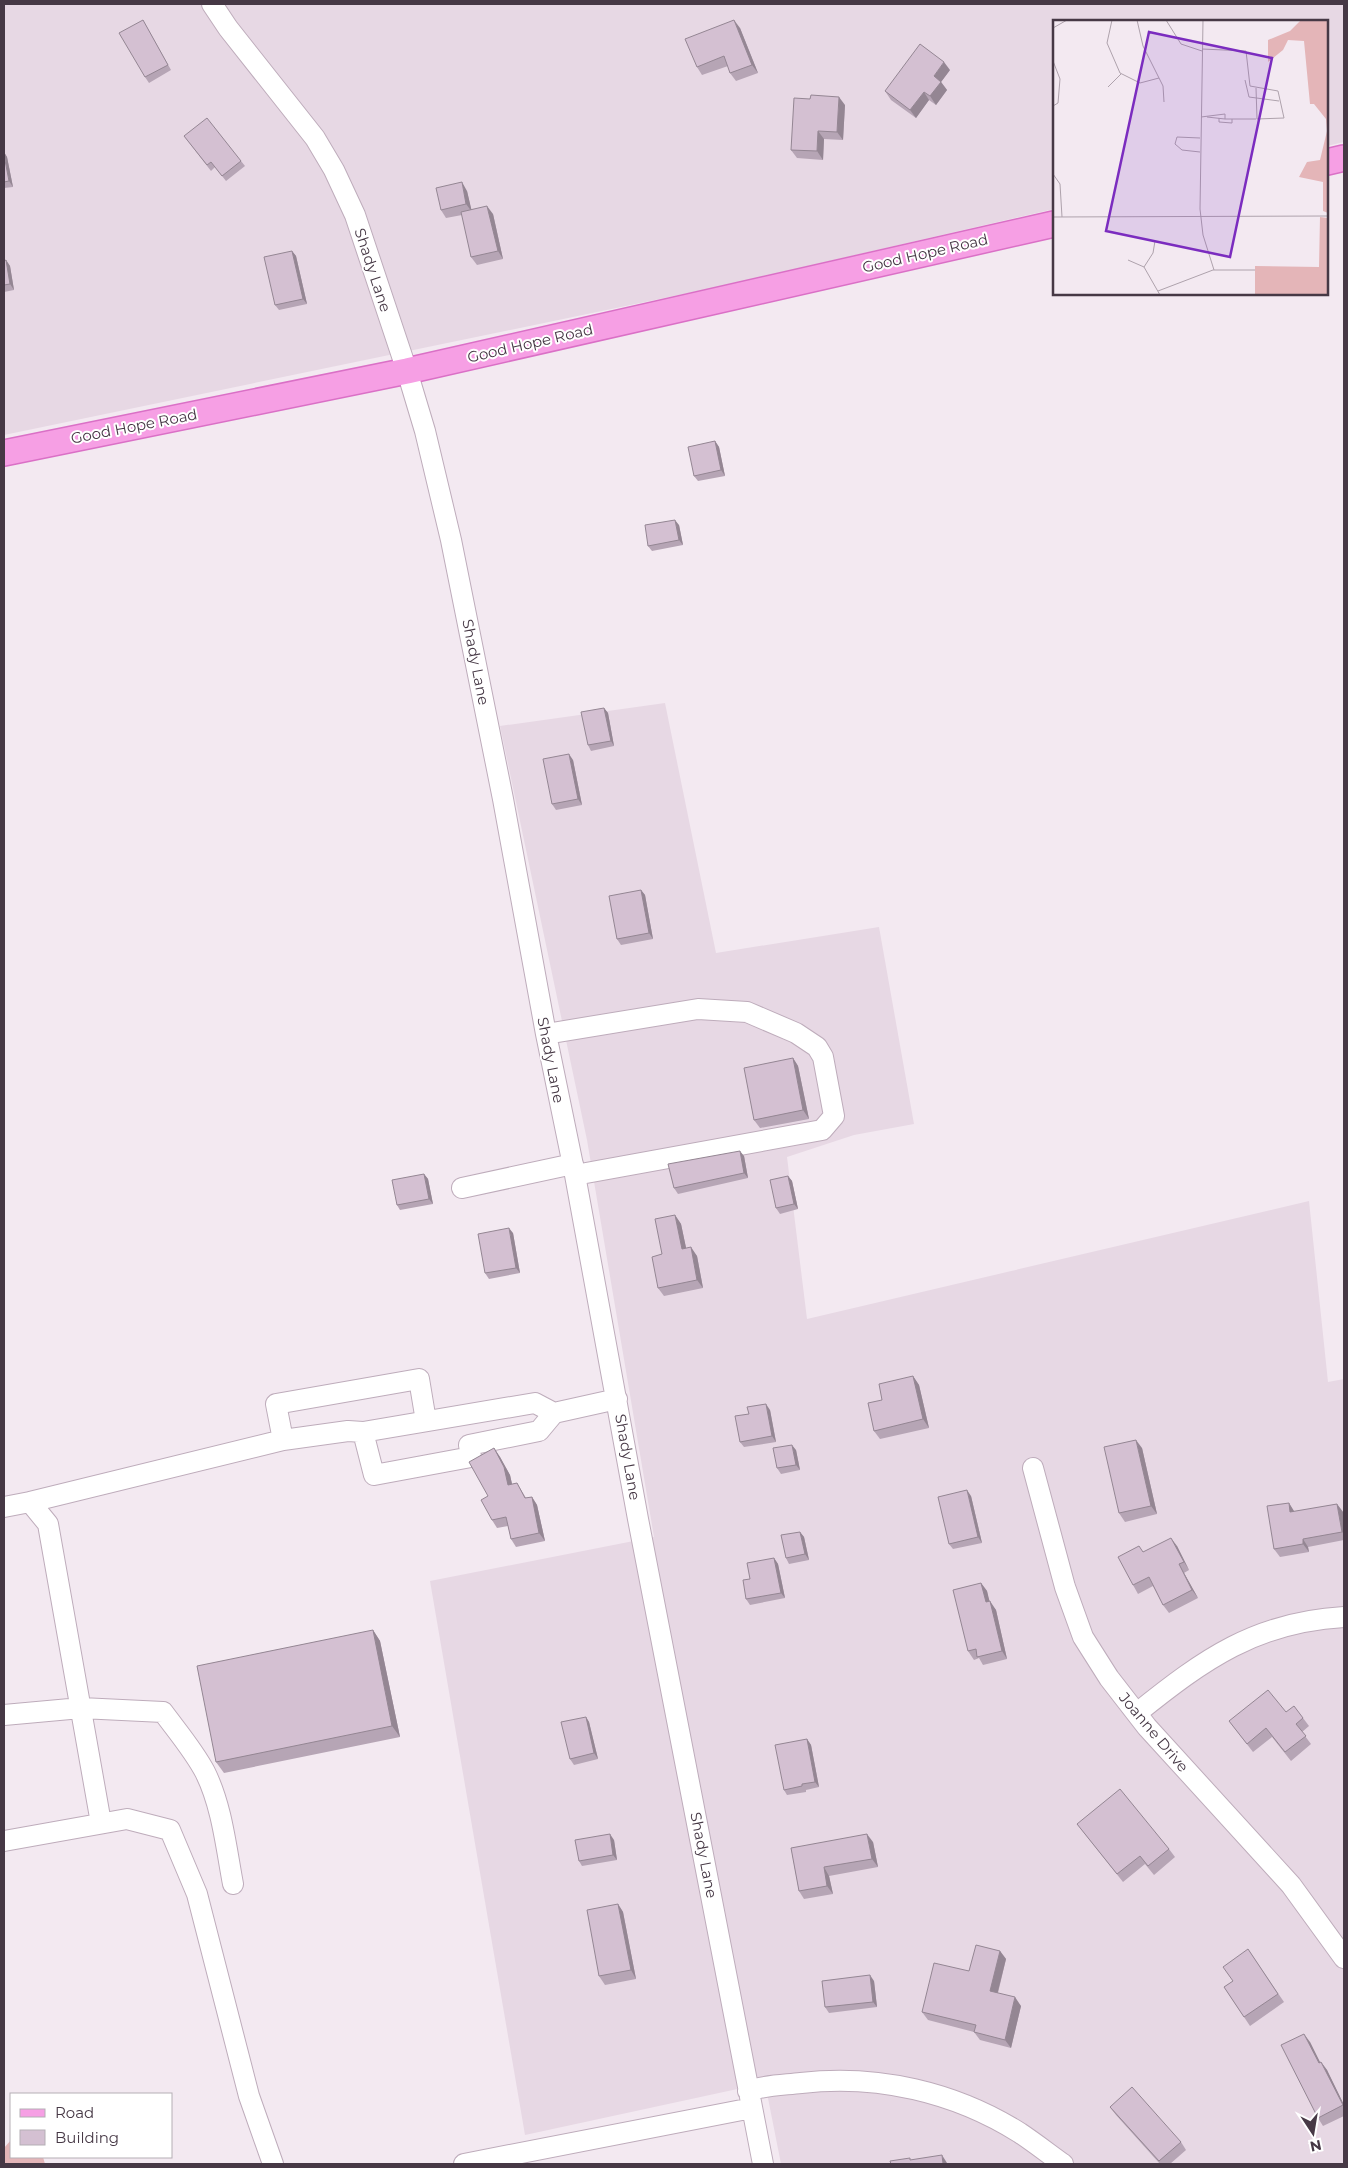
<svg xmlns="http://www.w3.org/2000/svg" width="1348" height="2168" viewBox="0 0 1348 2168" font-family="Montserrat,sans-serif">
	<style>
		.residential { fill: #e7d8e4 }
		.green { fill: #e4b5b8 }
		.lines { fill: none; stroke-linecap: round; stroke-linejoin: round }
		.minor-casing { stroke: #beacbb; stroke-width: 22 }
		.major-casing { stroke: #da70c6; stroke-width: 28 }
		.minor { stroke: #fff; stroke-width: 20 }
		.major { stroke: #f69fe4; stroke-width: 25 }
		.wall { fill: #b6a5b5 }
		.shaded-wall { fill: #948693 }
		.building { fill: #d4c0d2; stroke: #948693 }
		.labels { text-anchor: middle; dominant-baseline: central; stroke-width: 4; stroke-linejoin: round; paint-order: stroke }
		.street-label { font-size: 15px; fill: #463845; stroke: #fff }
		.inset-road { fill: none; stroke: #aea2ac; stroke-width: 1 }
		.view { fill: #7b2cbf; fill-opacity: 0.15; stroke: #7b2cbf; stroke-width: 2.5 }
		.inset-edge { fill: none; stroke: #463845; stroke-width: 2.5 }
	</style>
	<rect width="100%" height="100%" fill="#f3e9f1"/>
	<path class="residential" d="M4,4h1340v138l-17,4v-125h-273v188l-332,77 -718,149z
		M665,703l51,250 163,-26 35,197 -60,11 -67,22 20,162 502,-118 19,181 16,-3v785h-563l-16,-81 -240,52 -95,-554 224,-44 -67,-397 -87,-414z"/>
	<path class="green" d="M11,2140v17h32l2,7h-41v-16z"/>
	<g class="lines">
		<defs>
			<path id="minor" d="M212,4l16,24 87,110 19,32 21,45 52,156 18,60 26,109 52,259 43,235 29,141 63,344 125,645
				M546,1034l152,-25 49,3 49,21 21,14 6,10 11,59 -12,14 -247,45
				M462,1188l111,-24
				M554,1413l-19,-10 -172,29 11,43 97,-18 -2,-12 70,-14 15,-18 63,-14
				M363,1432l-15,-1 -65,9 -7,-36 143,-25 7,42
				M1033,1468l32,119 18,50 26,41 38,49 144,158 53,73
				M30,1502l253,-62
				M4,1507l26,-5 18,22 53,299
				M1137,1713c67,-54 119,-91 207,-96
				M4,1715l77,-7 82,4c14,19 31,39 42,60 17,34 21,75 28,112
				M4,1841l123,-22 43,11 27,64 52,202 24,68
				M748,2091c17,-6 36,-6 53,-8 76,-9 154,9 219,50 15,10 29,21 43,31
				M464,2164l288,-56"/>
			<path id="major" d="M1327,162l17,-4
				M4,453l403,-82 647,-147"/>
		</defs>
		<use href="#minor" class="minor-casing"/>
		<use href="#major" class="major-casing"/>
		<use href="#minor" class="minor"/>
		<use href="#major" class="major"/>
	</g>
	<path class="wall" d="M143,20l28,50 -22,13 -4,-6z
		M740,28l18,45 -22,8 -6,-8 -2,-7 -26,9 -5,-8z
		M950,70l-9,12 6,8 -11,15 -7,-5 -13,18 -25,-18 -6,-9z
		M845,105l-2,35 -19,-1 -1,21 -26,-2 -6,-8z
		M184,136l57,25 4,5 -19,15 -11,-14 -4,4z
		M4,152l3,5 6,30 -9,1z
		M467,191l4,18 22,5 10,45 -26,6 -6,-8 -9,-42 -16,3 -5,-8z
		M292,251l4,5 11,48 -28,6 -4,-5z
		M6,260l4,6 4,24 -10,2v-31z
		M715,441l4,6 6,29 -27,5 -4,-5z
		M679,525l4,20 -31,6 -4,-5z
		M604,708l4,5 6,33 -23,5 -3,-6z
		M573,760l9,45 -26,5 -4,-6z
		M641,890l4,5 8,44 -32,6 -4,-6z
		M793,1058l5,8 11,53 -49,9 -6,-8z
		M744,1156l4,22 -70,16 -4,-6z
		M424,1174l4,5 5,25 -33,6 -3,-5z
		M788,1176l4,5 6,28 -18,5 -4,-6z
		M675,1215l6,9 5,24 11,8 6,32 -39,8 -6,-8 4,-34z
		M513,1233l7,40 -31,6 -4,-6z
		M913,1376l6,9 10,43 -49,11 -6,-8 8,-31z
		M770,1410l6,32 -32,5 -4,-5z
		M494,1448l6,9 10,18 2,9 5,-1 9,15 6,-1 5,8 8,36 -29,6 -5,-8 -3,-13 -11,2 -5,-8 -4,-24z
		M1142,1448l15,66 -32,8 -6,-9z
		M796,1450l4,20 -19,4 -4,-6z
		M971,1496l11,47 -29,6 -4,-5z
		M1289,1503l5,9 43,-8 6,8 1,7v21l-36,7 1,5 -29,5 -6,-8z
		M800,1532l4,5 5,23 -20,4 -3,-6z
		M1177,1546l12,24 -5,3 14,25 -29,15 -6,-8 -10,-19 -15,8 -5,-9 10,-33z
		M774,1558l4,6 7,34 -35,7 -4,-6 4,-20z
		M981,1583l6,8 2,11 7,8 11,49 -24,6 -4,-7 -5,2 -6,-9z
		M373,1630l7,11 20,96 -176,36 -8,-11z
		M1286,1712l17,6 6,8 -7,6 9,12 -20,17 -19,-24 -19,15 -24,-31z
		M586,1717l3,5 9,37 -24,6 -4,-6z
		M807,1739l4,6 8,42 -13,3v2l-19,3 -3,-5z
		M1077,1824l92,25 6,8 -21,18 -9,-11 -22,18z
		M614,1840l3,20 -35,6 -3,-5z
		M873,1842l5,25 -49,9 4,18 -29,5 -5,-8 -8,-43z
		M618,1904l5,8 13,67 -31,6 -6,-9z
		M1248,1949l36,53 -34,24 -26,-39 9,-6z
		M1000,1951l6,8 -8,34 23,13 -10,42 -31,-8 -6,-8 -46,-12 -6,-8 47,-41z
		M874,1981l3,26 -48,6 -4,-6z
		M1310,2042l10,21 1,-1 6,8 17,35v11l-21,10 -5,-8z
		M1110,2107l71,35 5,8 -16,14h-10l-44,-49z"/>
	<path class="shaded-wall" d="M734,20l6,8 18,45 -6,-8z
		M944,62l6,8 -9,12 6,8 -11,15 -6,-9 4,-20z
		M924,92l5,8 -13,18 -6,-8z
		M839,97l6,8 -2,35 -6,-8z
		M818,131l6,8 -1,21 -6,-9z
		M4,152l3,5 6,30 -4,-6z
		M462,182l5,9 5,21 -6,-8z
		M487,206l6,8 10,45 -5,-8z
		M292,251l4,5 11,48 -4,-5z
		M6,260l4,6 4,24 -4,-6z
		M715,441l4,6 6,29 -4,-6z
		M675,520l4,5 4,20 -4,-5z
		M604,708l4,5 6,33 -3,-5z
		M569,754l4,6 9,45 -4,-6z
		M641,890l4,5 8,44 -4,-6z
		M793,1058l5,8 11,53 -6,-9z
		M740,1151l4,5 4,22 -4,-5z
		M424,1174l4,5 5,25 -4,-5z
		M788,1176l4,5 6,28 -4,-5z
		M675,1215l6,9 7,33 -6,-8z
		M509,1228l4,5 7,40 -4,-5z
		M691,1247l6,9 6,32 -6,-8z
		M913,1376l6,9 10,43 -6,-9z
		M766,1404l4,6 6,32 -4,-6z
		M1136,1440l6,8 15,66 -6,-8z
		M792,1445l4,5 4,20 -4,-5z
		M494,1448l6,9 10,18 4,18 -6,-8z
		M967,1490l4,6 11,47 -4,-6z
		M532,1497l5,8 8,36 -6,-8z
		M1289,1503l5,8 2,10 -6,-9z
		M1337,1504l6,8 1,7v15l-2,-2z
		M800,1532l4,5 5,23 -4,-6z
		M1171,1538l6,8 12,24 -5,-8z
		M1303,1539l5,8 1,5 -6,-8z
		M774,1558l4,6 7,34 -4,-5z
		M1179,1564l5,9 14,25 -6,-8z
		M981,1583l6,8 5,20 -6,-9z
		M990,1601l6,9 11,49 -5,-8z
		M373,1630l7,11 20,96 -8,-11z
		M586,1717l3,5 9,37 -4,-6z
		M807,1739l4,6 8,42 -4,-5z
		M610,1834l4,6 3,20 -4,-5z
		M867,1834l6,8 5,25 -6,-8z
		M824,1867l5,9 4,18 -6,-8z
		M618,1904l5,8 13,67 -5,-9z
		M1000,1951l6,8 -10,40 -6,-8z
		M870,1975l4,6 3,26 -4,-5z
		M1015,1997l6,9 -10,42 -6,-8z
		M1304,2034l6,8 15,30 -6,-9z
		M1321,2062l6,8 17,35v2z
		M942,2155l5,8 1,1h-5z"/>
	<path class="building" d="M143,20l25,45 -23,12 -26,-44z
		M734,20l18,45 -22,8 -6,-17 -27,11 -12,-28z
		M920,44l24,18 -10,14 7,6 -11,14 -6,-4 -14,18 -25,-19z
		M811,95l28,2 -2,35 -19,-1 -1,20 -26,-1 3,-52 16,1z
		M207,118l34,43 -19,15 -11,-14 -4,3 -23,-29z
		M4,155l5,26 -5,1z
		M462,182l4,22 -25,6 -5,-22z
		M487,206l11,45 -27,6 -10,-45z
		M292,251l11,48 -28,6 -11,-48z
		M6,260l4,24 -6,1v-24z
		M715,441l6,29 -27,6 -6,-29z
		M675,520l4,20 -31,6 -3,-21z
		M604,708l7,33 -23,4 -7,-33z
		M569,754l9,45 -26,5 -9,-45z
		M641,890l8,43 -32,6 -8,-43z
		M793,1058l10,52 -49,10 -10,-52z
		M740,1151l4,22 -70,15 -6,-24z
		M424,1174l5,25 -32,6 -5,-25z
		M788,1176l6,28 -18,4 -6,-28z
		M675,1215l7,34 9,-2 6,33 -39,8 -6,-31 10,-3 -7,-35z
		M509,1228l7,40 -31,5 -7,-39z
		M913,1376l10,43 -49,12 -6,-28 14,-3 -3,-16z
		M766,1404l6,32 -32,6 -5,-26 14,-2 -2,-7z
		M1136,1440l15,66 -32,7 -15,-66z
		M792,1445l4,20 -19,3 -4,-20z
		M494,1448l10,19 4,18 9,-2 8,15 7,-1 7,36 -28,6 -5,-22 -14,3 -11,-20 7,-4 -19,-34z
		M967,1490l11,47 -29,7 -11,-47z
		M1289,1503l1,9 47,-8 5,28 -39,7v5l-29,5 -7,-43z
		M800,1532l5,22 -19,4 -5,-23z
		M1171,1538l13,24 -5,2 13,26 -29,15 -14,-28 -16,8 -15,-28 21,-11 4,6z
		M774,1558l7,35 -35,6 -3,-19 7,-1 -3,-16z
		M981,1583l5,19 4,-1 12,50 -25,6 -1,-8 -8,2 -15,-61z
		M373,1630l19,96 -176,36 -19,-96z
		M1268,1690l18,22 8,-6 9,12 -7,6 10,12 -21,16 -19,-24 -19,16 -18,-23z
		M586,1717l8,36 -24,6 -9,-37z
		M807,1739l8,43 -13,2v2l-18,4 -9,-45z
		M1120,1789l49,60 -21,17 -8,-10 -23,18 -40,-50z
		M610,1834l3,21 -34,6 -4,-21z
		M867,1834l5,25 -48,8 3,19 -28,5 -8,-43z
		M618,1904l13,66 -32,6 -12,-66z
		M976,1945l24,6 -10,40 25,6 -10,43 -31,-8 2,-7 -54,-13 12,-49 35,8z
		M1248,1949l30,45 -34,23 -20,-30 9,-6 -10,-14z
		M870,1975l3,27 -48,5 -3,-26z
		M1304,2034l15,29 2,-1 22,43 -25,13 -37,-73z
		M1132,2087l49,55 -22,19 -49,-54z
		M942,2155l1,9h-52l-1,-3 20,-3v2z"/>
	<g class="labels">
		<g class="street-label">
			<text transform="translate(925 253) rotate(-13)">Good Hope Road</text>
			<text transform="translate(373 270) rotate(72)">Shady Lane</text>
			<text transform="translate(530 343) rotate(-13)">Good Hope Road</text>
			<text transform="translate(134 426) rotate(-11)">Good Hope Road</text>
			<text transform="translate(476 662) rotate(79)">Shady Lane</text>
			<text transform="translate(551 1060) rotate(79)">Shady Lane</text>
			<text transform="translate(628 1457) rotate(80)">Shady Lane</text>
			<text transform="translate(1154 1732) rotate(50)">Joanne Drive</text>
			<text transform="translate(704 1855) rotate(79)">Shady Lane</text>
		</g>
	</g>
	<g transform="translate(1053 20)">
		<rect width="275" height="275" fill="#f3e9f1"/>
		<path d="M248,0h27v193l-5,-2v-29l-24,-5 8,-15 13,-2 7,-29 -1,-12 -12,-15h-4l-6,-63 -16,-1 -5,10 -15,12v-22l22,-9zM267,197l8,1v77h-73v-29l64,1z" fill="#e4b5b8"/>
		<path class="inset-road" d="M59,0l-5,23 13,30 20,10 19,-5M84,0l6,26 20,40 1,16M113,0l15,24 21,7M150,0l-3,189 3,26 11,35M0,8l14,-8M149,29l44,2 4,35 28,5 6,27 -27,1 -1,-31M0,41l7,18 -2,24 -5,3M192,60l4,17 30,4M55,67l13,-13M148,97l24,-3v5l-18,-2M166,98v4l13,1v-4h-7M179,99h24M147,132l-18,-2 -7,-6 2,-7 23,1M0,154l7,10 2,33M0,197l275,-1M75,240l16,7 16,28M91,247l9,-14 2,-12M105,271l55,-21h42"/>
		<path class="view" d="M96,12l123,26 -42,199 -124,-26z"/>
		<rect width="275" height="275" class="inset-edge"/>
	</g>
	<rect width="1348" height="2168" fill="none" stroke="#463845" stroke-width="10"/>
	<rect x="10" y="2093" width="162" height="65" fill="#ffffff" stroke="#b5afb5"/>
	<rect x="20" y="2109" width="25" height="8" fill="#f69fe4" stroke="#b5afb5"/>
	<text x="55" y="2118" font-size="15" fill="#463845">Road</text>
	<rect x="20" y="2130" width="25" height="15" fill="#d4c0d2" stroke="#b5afb5"/>
	<text x="55" y="2143" font-size="15" fill="#463845">Building</text>
	<g transform="translate(1313 2133) rotate(168)" stroke="#ffffff" stroke-width="4" paint-order="stroke">
	<path d="M0-4L9 19L0 12L-9 19Z" fill="#463845"/>
	<text y="-8" font-size="14" font-weight="bold" text-anchor="middle" fill="#463845">N</text>
	</g>
</svg>
